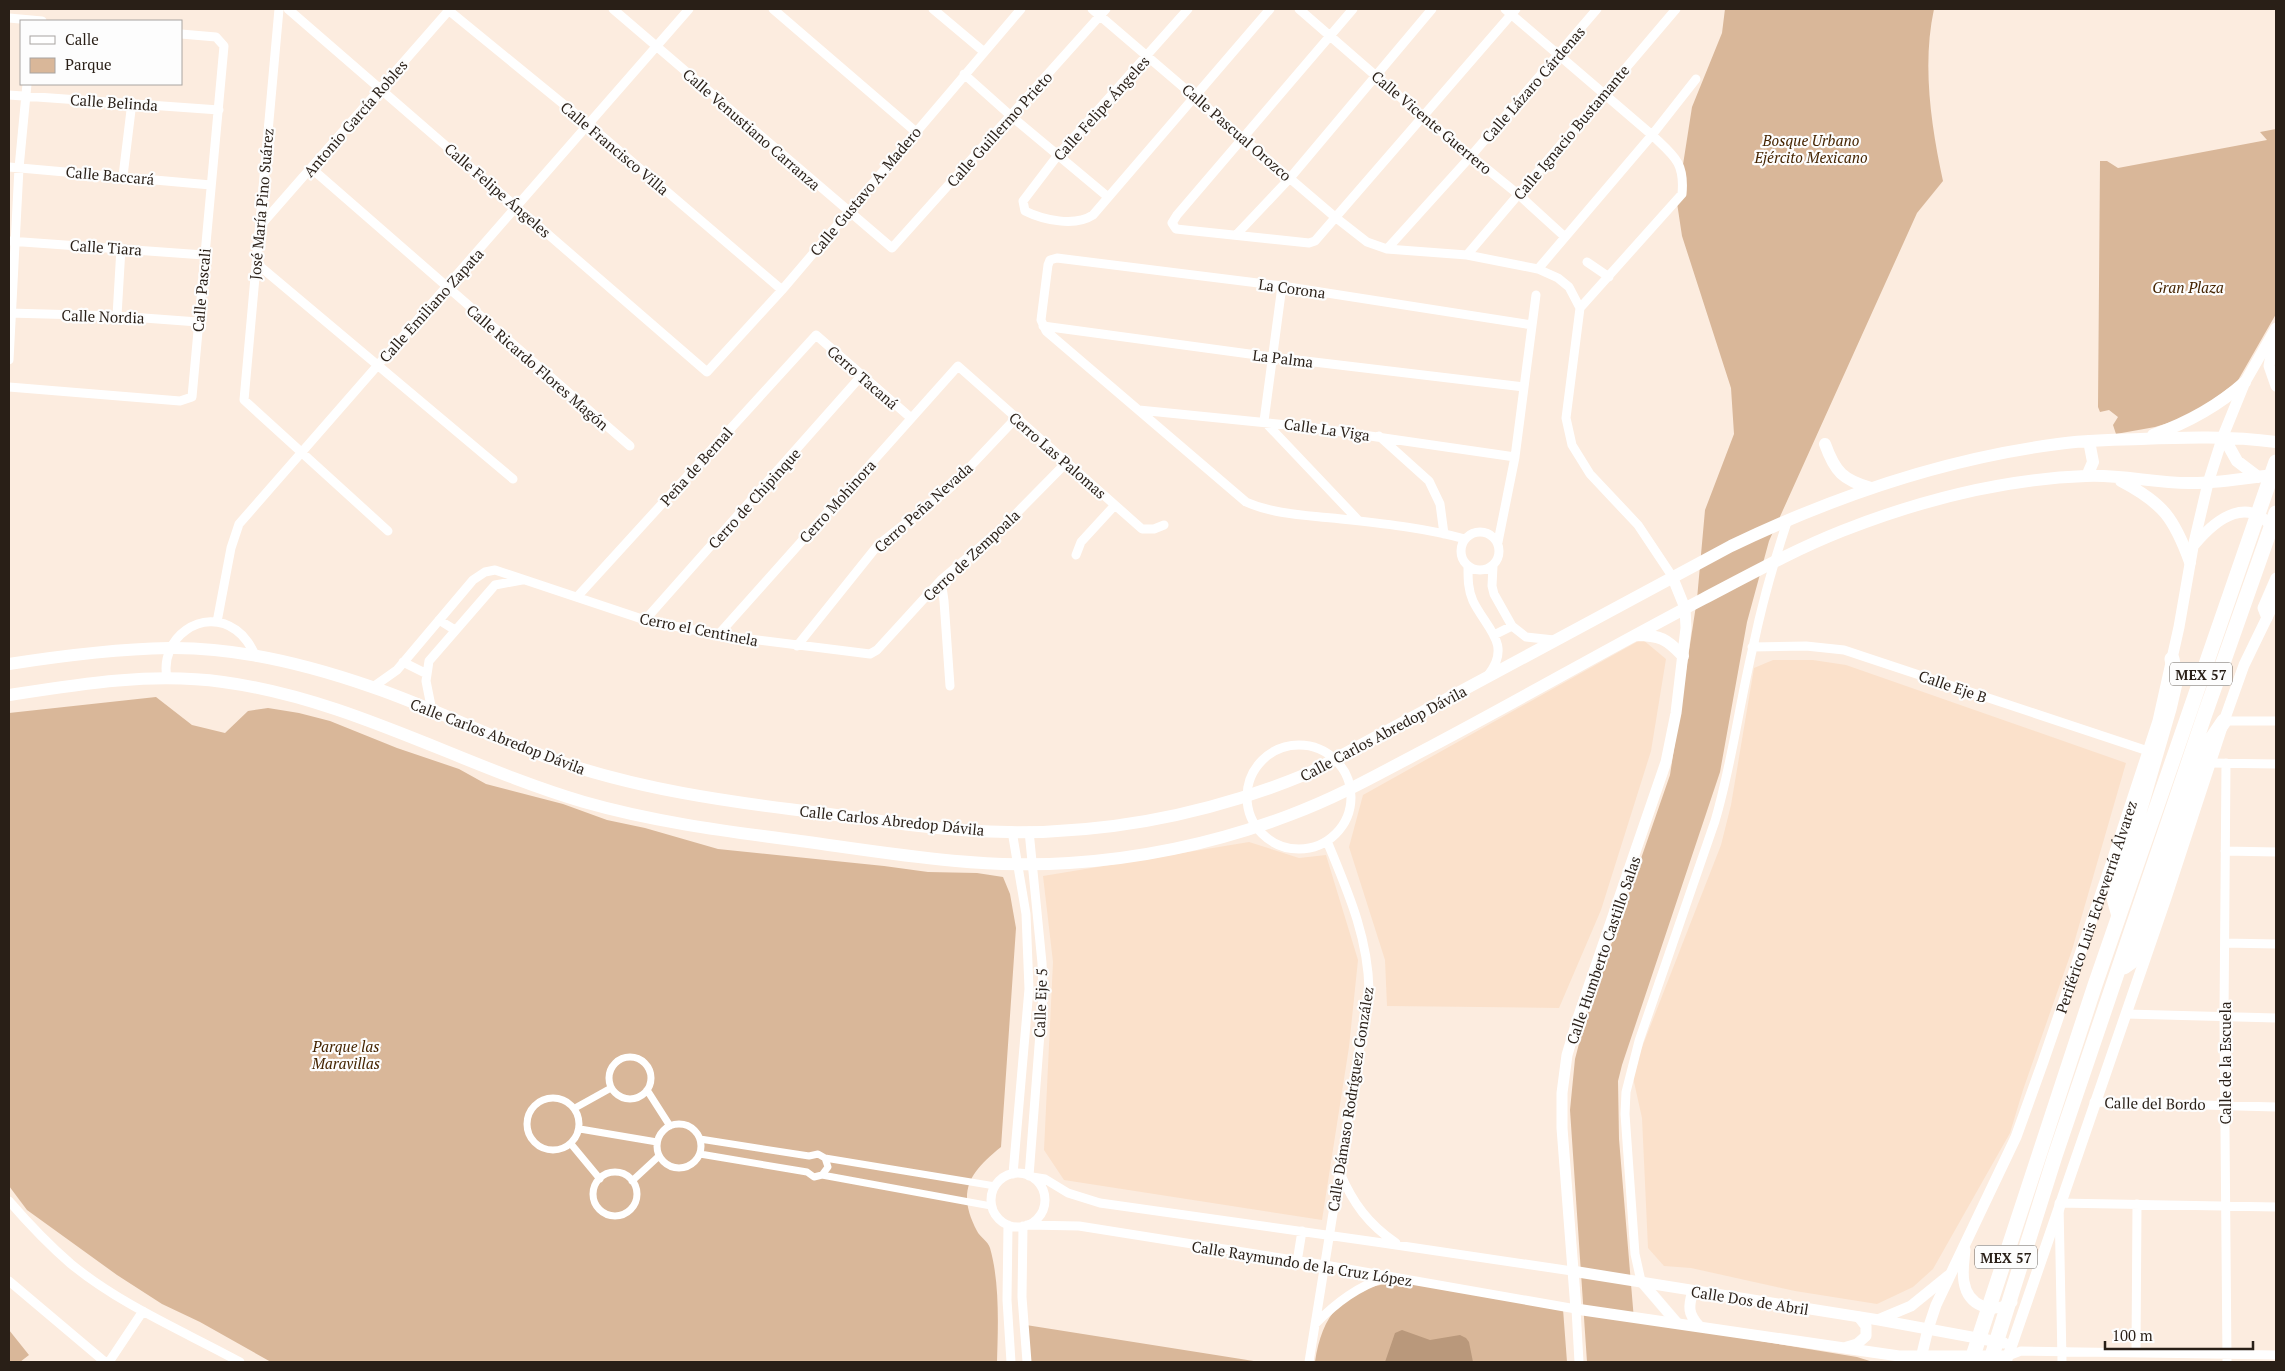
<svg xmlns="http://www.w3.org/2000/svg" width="2285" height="1371" viewBox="0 0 2285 1371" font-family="'PT Serif',serif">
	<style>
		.built { fill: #fbe1cb }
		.green { fill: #d9b799 }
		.water { fill: #b9987b }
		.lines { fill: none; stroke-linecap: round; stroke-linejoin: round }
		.pedestrian { stroke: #fff; stroke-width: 7 }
		.minor { stroke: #fff; stroke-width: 9 }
		.tertiary { stroke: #fff; stroke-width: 11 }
		.secondary { stroke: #fff; stroke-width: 12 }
		.trunk { stroke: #fff; stroke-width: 15 }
		.labels { text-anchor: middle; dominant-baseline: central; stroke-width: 4.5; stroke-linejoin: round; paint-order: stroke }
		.shield { fill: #fdfdfd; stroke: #69625c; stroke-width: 1 }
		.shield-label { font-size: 14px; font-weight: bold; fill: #291f17 }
		.street-label { font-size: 15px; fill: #291f17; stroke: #fdfdfd }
		.park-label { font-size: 15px; font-style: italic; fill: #452400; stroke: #fdfdfd }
	</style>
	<rect width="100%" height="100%" fill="#fcecdf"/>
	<path class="built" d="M1642,639l24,20 -15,92 -50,159 -42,98 -172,-2 -2,-46 -36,-113 14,-52z
		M1773,660h40l33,5 280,98 -54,187 -49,140 -13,43 -77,136 -20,18 -36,17 -82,-13 -104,-23 -27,-2 -16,-18 -6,-130 -10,-45 89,-228 10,-40 23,-137z
		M1249,842l50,16 27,-3 32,105 -9,87 -27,173 -258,-40 -20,-30 9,-188 -10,-86z"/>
	<path class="green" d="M1725,9h209c-12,55 -3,117 9,172l-26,32 -148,328 -22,81 -27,150 -98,293 -4,16 1,58 15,181 223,37 16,5h-286l-17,-252 5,-51 11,-42 84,-242 27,-176 8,-89 29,-76 -3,-46 -49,-152 -5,-33 15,-96 30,-74z
		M2276,129v185l-39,68 -46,34 -36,11 -39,7 -3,-9 5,-8 -9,-7 -9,2 -2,-5 2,-246h7l11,7 149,-28 -7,-8z
		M156,697l36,28 33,8 23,-22 20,-3 31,5 31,8 67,27 62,21 27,15 77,20 44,16 38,8 73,21 166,17 44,6 49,1 26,4 7,17 6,34 -15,219c-31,25 -45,44 -24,84 3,6 11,10 13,17 10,35 8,79 7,114h-726l-71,-40 -38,-18 -45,-29 -90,-65 -18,-24v-473z
		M1393,1283l29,1 141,25 4,53h-252c7,-47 28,-74 78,-79z
		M1026,1325l234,37h-233z
		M9,1330l20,25 -9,7h-11z"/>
	<path class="water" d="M1402,1330l28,10 30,-5 6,3 3,4 4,20h-88l10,-29z"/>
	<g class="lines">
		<path class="pedestrian" d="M609 1078a21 21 0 1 1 42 0a21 21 0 1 1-42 0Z
			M647,1090l23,36
			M527 1124a26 26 0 1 1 52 0a26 26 0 1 1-52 0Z
			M575,1108l36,-20
			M657 1146a22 22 0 1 1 44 0a22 22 0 1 1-44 0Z
			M580,1129l77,13
			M700,1139l109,17 9,-2 7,4 170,28
			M571,1144l29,35
			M700,1154l107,18 7,5 8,-2 169,31
			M593 1194a22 22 0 1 1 44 0a22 22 0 1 1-44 0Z
			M822,1175l6,-8 -3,-9
			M632,1181l27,-25"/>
		<path class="minor" d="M279,9l-35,391 144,131
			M288,9l419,363 75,-82 239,-281
			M447,9l142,116 193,165
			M613,9l279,239 214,-239
			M773,9l143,123
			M933,9l50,42
			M1092,9l243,208 32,25 20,7 80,6 71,14 20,9 11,9 11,21 -14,110 6,27 18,29 48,51 34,51
			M1188,9l-130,146 -35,46 2,10c18,9 50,16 68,4l177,-206
			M1299,9l123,107 97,79 46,42
			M1353,9l-176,206 -5,8 4,6 133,14 6,-2 201,-232
			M1505,9l147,126c22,21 33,27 30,59l-102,114
			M9,18l33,3
			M964,74l47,42 97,81
			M9,95l210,15
			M9,167l202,18
			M311,168l319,278
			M123,176l9,-74
			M260,226l190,-217
			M1237,234l53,-56 142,-169
			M9,241l195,14
			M1387,249l84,-93 126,-147
			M1467,255l209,-246
			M1587,262l22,15
			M256,263l257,216
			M1538,269l114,-134 44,-56
			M1282,286l-18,135 95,100
			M9,313l108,3 81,6
			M117,316l4,-68
			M1043,326l229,31 252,30
			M9,360l10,-192 8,-84
			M9,387l171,14 12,-4 32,-351 -8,-9 -35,-3
			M1139,410l169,17 207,30
			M1379,436l50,45 11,23 4,30
			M1461 551a19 19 0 1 1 38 0a19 19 0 1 1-38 0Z
			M1465,539c-43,-12 -89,-16 -133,-21 -29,-3 -59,-4 -86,-16l-200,-171 -5,-11 7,-55 2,-5 7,-2 225,28 250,39
			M1498,542l17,-85 21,-162
			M1076,555l5,-13 34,-37
			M1493,566l-1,20 2,8 18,32 14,11 28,3
			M1468,567c0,12 0,23 5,34 13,27 39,43 16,73
			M941,580l3,21 6,85
			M577,597l239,-262 95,83
			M439,620l16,10
			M645,620l217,-245
			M217,622l14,-74 8,-24 450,-515
			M718,635l240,-269 184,163h12l10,-4
			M1494,635l18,-9
			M797,646l81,-101 72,-57 65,-69
			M1752,647l54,-1 38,4 304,101
			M403,662l24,12
			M167,678c-8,-40 36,-72 69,-48 10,7 15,16 20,27
			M373,687l24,-17 76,-90 12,-8 10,-2 150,50 73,15 152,19 7,-4 64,-70 59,-50 66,-67
			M432,711l-6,-30 3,-20 66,-76 27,-5
			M2224,721h52
			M1247 797a52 52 0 1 1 104 0a52 52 0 1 1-104 0Z
			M2210,763l66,1
			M2226,763l-2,253 3,346
			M1012,831l14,83 3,75 -16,185
			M2225,851l51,1
			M2225,943l51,1
			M2126,1014l150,4
			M2094,1102l182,5
			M1340,1173c13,30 28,51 56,70
			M991 1200a27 27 0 1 1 54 0a27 27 0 1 1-54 0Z
			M1029,1176l14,-182 -1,-31 -13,-132
			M1032,1177l13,2 23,14 32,10c157,22 315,44 472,68
			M9,1201c19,22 40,44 62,63 50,41 112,67 169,98
			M1008,1225l-1,75 4,62
			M1027,1225l52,1 246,39 251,44 3,53
			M1023,1226l-1,71 5,65
			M1297,1262l5,-31
			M9,1281l96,81
			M1641,1281l-6,-27 -10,-140 1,-22 13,-51 76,-220c17,-57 24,-116 38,-174 9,-44 21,-86 35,-128
			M1315,1324c22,-22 43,-38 72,-47
			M2136,1353l1,-149
			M2008,1356l13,-5 255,4
			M109,1362l34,-51
			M1309,1362l60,-372c-1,-54 -22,-100 -42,-149
			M2062,1362l-3,-159 217,4"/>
		<g class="tertiary">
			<path d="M2274,339l-5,27 7,20"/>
			<path d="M2195,544c22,-26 54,-50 80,-13"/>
			<path d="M1672,576l13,32 1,20 -10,85 -10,49 -88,256 -11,37 -5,38v35l14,181 323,47h109"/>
			<path d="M2267,618l-4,-10 13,-30"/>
			<path d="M1965,1250c-1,10 -3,22 -1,32 4,24 28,33 48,20"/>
			<path d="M1572,1271l307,49 125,23"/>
			<path d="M1641,1281l36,42"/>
			<path d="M1693,1291c-5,16 -5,23 6,35"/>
			<path d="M1880,1319l31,-13 37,-30"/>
			<path d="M1847,1347l10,-3 9,-8v-10l-7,-9"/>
			<path id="s1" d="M1920,1362l8,-33 8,-24 80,-168 27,-75 68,-198 47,-143 21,-94 14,-80 15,-64 15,-47 22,-54 31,-54"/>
			<path d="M2006,1362l160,-464 58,-177 20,-56 32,-66"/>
		</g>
		<path class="secondary" d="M2153,435c34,-12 65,-29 92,-53
			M2223,436l14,25 21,16
			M1825,444c10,28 18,36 46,44
			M2087,476l6,-14 -4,-21
			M2121,481c42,22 53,37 69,81
			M1636,635c24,0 31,4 47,21
			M9,664c51,-8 108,-15 160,-16 67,-1 140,17 203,39 59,20 116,49 174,70 89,32 182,45 276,56 46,6 93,14 139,17 120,9 237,-11 348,-57l422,-227c104,-50 212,-87 327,-102 27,-4 55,-4 83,-5 46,-2 89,-3 135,3
			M9,695c70,-11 143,-23 214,-13 127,17 239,84 361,120 73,21 149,30 224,40 86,12 174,27 261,21 76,-5 150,-21 221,-48 49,-18 94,-44 140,-68 91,-48 181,-100 273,-148 46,-24 91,-49 139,-68 76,-30 162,-52 244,-55 36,-2 71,8 107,7 28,0 56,-6 83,-8"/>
		<path class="trunk" d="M2119,916l-5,-18 55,-189 7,-30 -4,-20
			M2124,967l7,-5 6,-10 72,-209 15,-22
			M1971,1362l124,-377 181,-523
			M1990,1362l65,-206 150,-442 71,-201"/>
	</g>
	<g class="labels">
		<g class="shield">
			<rect x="2170" y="662.5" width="62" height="23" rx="4"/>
			<rect x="1975" y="1245.5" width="62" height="23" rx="4"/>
		</g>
		<g class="shield-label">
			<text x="2201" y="674">MEX 57</text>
			<text x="2006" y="1257">MEX 57</text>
		</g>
		<g class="street-label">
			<text transform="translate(1533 84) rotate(-49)">Calle Lázaro Cárdenas</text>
			<text transform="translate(114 102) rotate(4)">Calle Belinda</text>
			<text transform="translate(1101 108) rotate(-48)">Calle Felipe Ángeles</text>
			<text transform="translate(355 118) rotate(-49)">Antonio García Robles</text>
			<text transform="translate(1432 122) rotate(40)">Calle Vicente Guerrero</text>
			<text transform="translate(752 129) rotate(41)">Calle Venustiano Carranza</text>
			<text transform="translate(999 129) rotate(-48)">Calle Guillermo Prieto</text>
			<text transform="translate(1237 132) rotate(41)">Calle Pascual Orozco</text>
			<text transform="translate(1571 132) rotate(-50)">Calle Ignacio Bustamante</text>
			<text transform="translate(615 148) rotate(40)">Calle Francisco Villa</text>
			<text transform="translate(110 175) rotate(5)">Calle Baccará</text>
			<text transform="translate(498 190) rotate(41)">Calle Felipe Ángeles</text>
			<text transform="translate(865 191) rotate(-50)">Calle Gustavo A. Madero</text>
			<text transform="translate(261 204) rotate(-85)">José María Pino Suárez</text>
			<text transform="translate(106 247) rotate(4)">Calle Tiara</text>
			<text transform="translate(1292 288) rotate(8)">La Corona</text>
			<text transform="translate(201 290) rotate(-85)">Calle Pascali</text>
			<text transform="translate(431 305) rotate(-48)">Calle Emiliano Zapata</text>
			<text transform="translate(103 316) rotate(2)">Calle Nordia</text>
			<text transform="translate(1283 358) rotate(7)">La Palma</text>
			<text transform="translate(538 367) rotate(41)">Calle Ricardo Flores Magón</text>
			<text transform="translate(863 377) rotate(41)">Cerro Tacaná</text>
			<text transform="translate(1327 429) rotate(8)">Calle La Viga</text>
			<text transform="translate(1058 455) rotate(41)">Cerro Las Palomas</text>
			<text transform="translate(696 466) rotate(-48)">Peña de Bernal</text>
			<text transform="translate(754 498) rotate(-48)">Cerro de Chipinque</text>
			<text transform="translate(837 501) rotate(-48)">Cerro Mohinora</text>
			<text transform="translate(923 507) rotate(-42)">Cerro Peña Nevada</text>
			<text transform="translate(971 555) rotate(-43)">Cerro de Zempoala</text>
			<text transform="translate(699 629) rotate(11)">Cerro el Centinela</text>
			<text transform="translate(1953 686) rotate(19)">Calle Eje B</text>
			<text transform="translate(1383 733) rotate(-28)">Calle Carlos Abredop Dávila</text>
			<text transform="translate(498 736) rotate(21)">Calle Carlos Abredop Dávila</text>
			<text transform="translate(892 820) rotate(6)">Calle Carlos Abredop Dávila</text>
			<text stroke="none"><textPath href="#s1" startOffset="489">Periférico Luis Echeverría Álvarez</textPath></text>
			<text transform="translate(1603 950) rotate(-71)">Calle Humberto Castillo Salas</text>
			<text transform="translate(1040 1003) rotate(-88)">Calle Eje 5</text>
			<text transform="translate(2225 1063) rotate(-90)">Calle de la Escuela</text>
			<text transform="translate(1350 1099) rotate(-81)">Calle Dámaso Rodríguez González</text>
			<text transform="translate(2155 1103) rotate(1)">Calle del Bordo</text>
			<text transform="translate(1302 1263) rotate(9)">Calle Raymundo de la Cruz López</text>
			<text transform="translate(1750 1300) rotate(9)">Calle Dos de Abril</text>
		</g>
		<g class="park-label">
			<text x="1811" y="140">Bosque Urbano<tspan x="1811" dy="17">Ejército Mexicano</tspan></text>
			<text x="2188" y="287">Gran Plaza</text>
			<text x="346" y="1046">Parque las<tspan x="346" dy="17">Maravillas</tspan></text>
		</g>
	</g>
	<rect width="2285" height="1371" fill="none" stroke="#291f17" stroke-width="20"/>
	<rect x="20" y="20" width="162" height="65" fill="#fdfdfd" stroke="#a8a4a1"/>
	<rect x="30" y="36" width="25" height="8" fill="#ffffff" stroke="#a8a4a1"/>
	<text x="65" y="45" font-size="15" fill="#291f17">Calle</text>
	<rect x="30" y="58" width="25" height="15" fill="#d9b799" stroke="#a8a4a1"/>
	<text x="65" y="70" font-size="15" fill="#291f17">Parque</text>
	<path d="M2105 1341v8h148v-8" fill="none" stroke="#291f17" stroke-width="2.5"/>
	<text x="2112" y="1341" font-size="15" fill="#291f17" stroke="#fdfdfd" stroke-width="4" paint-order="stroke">100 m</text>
</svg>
